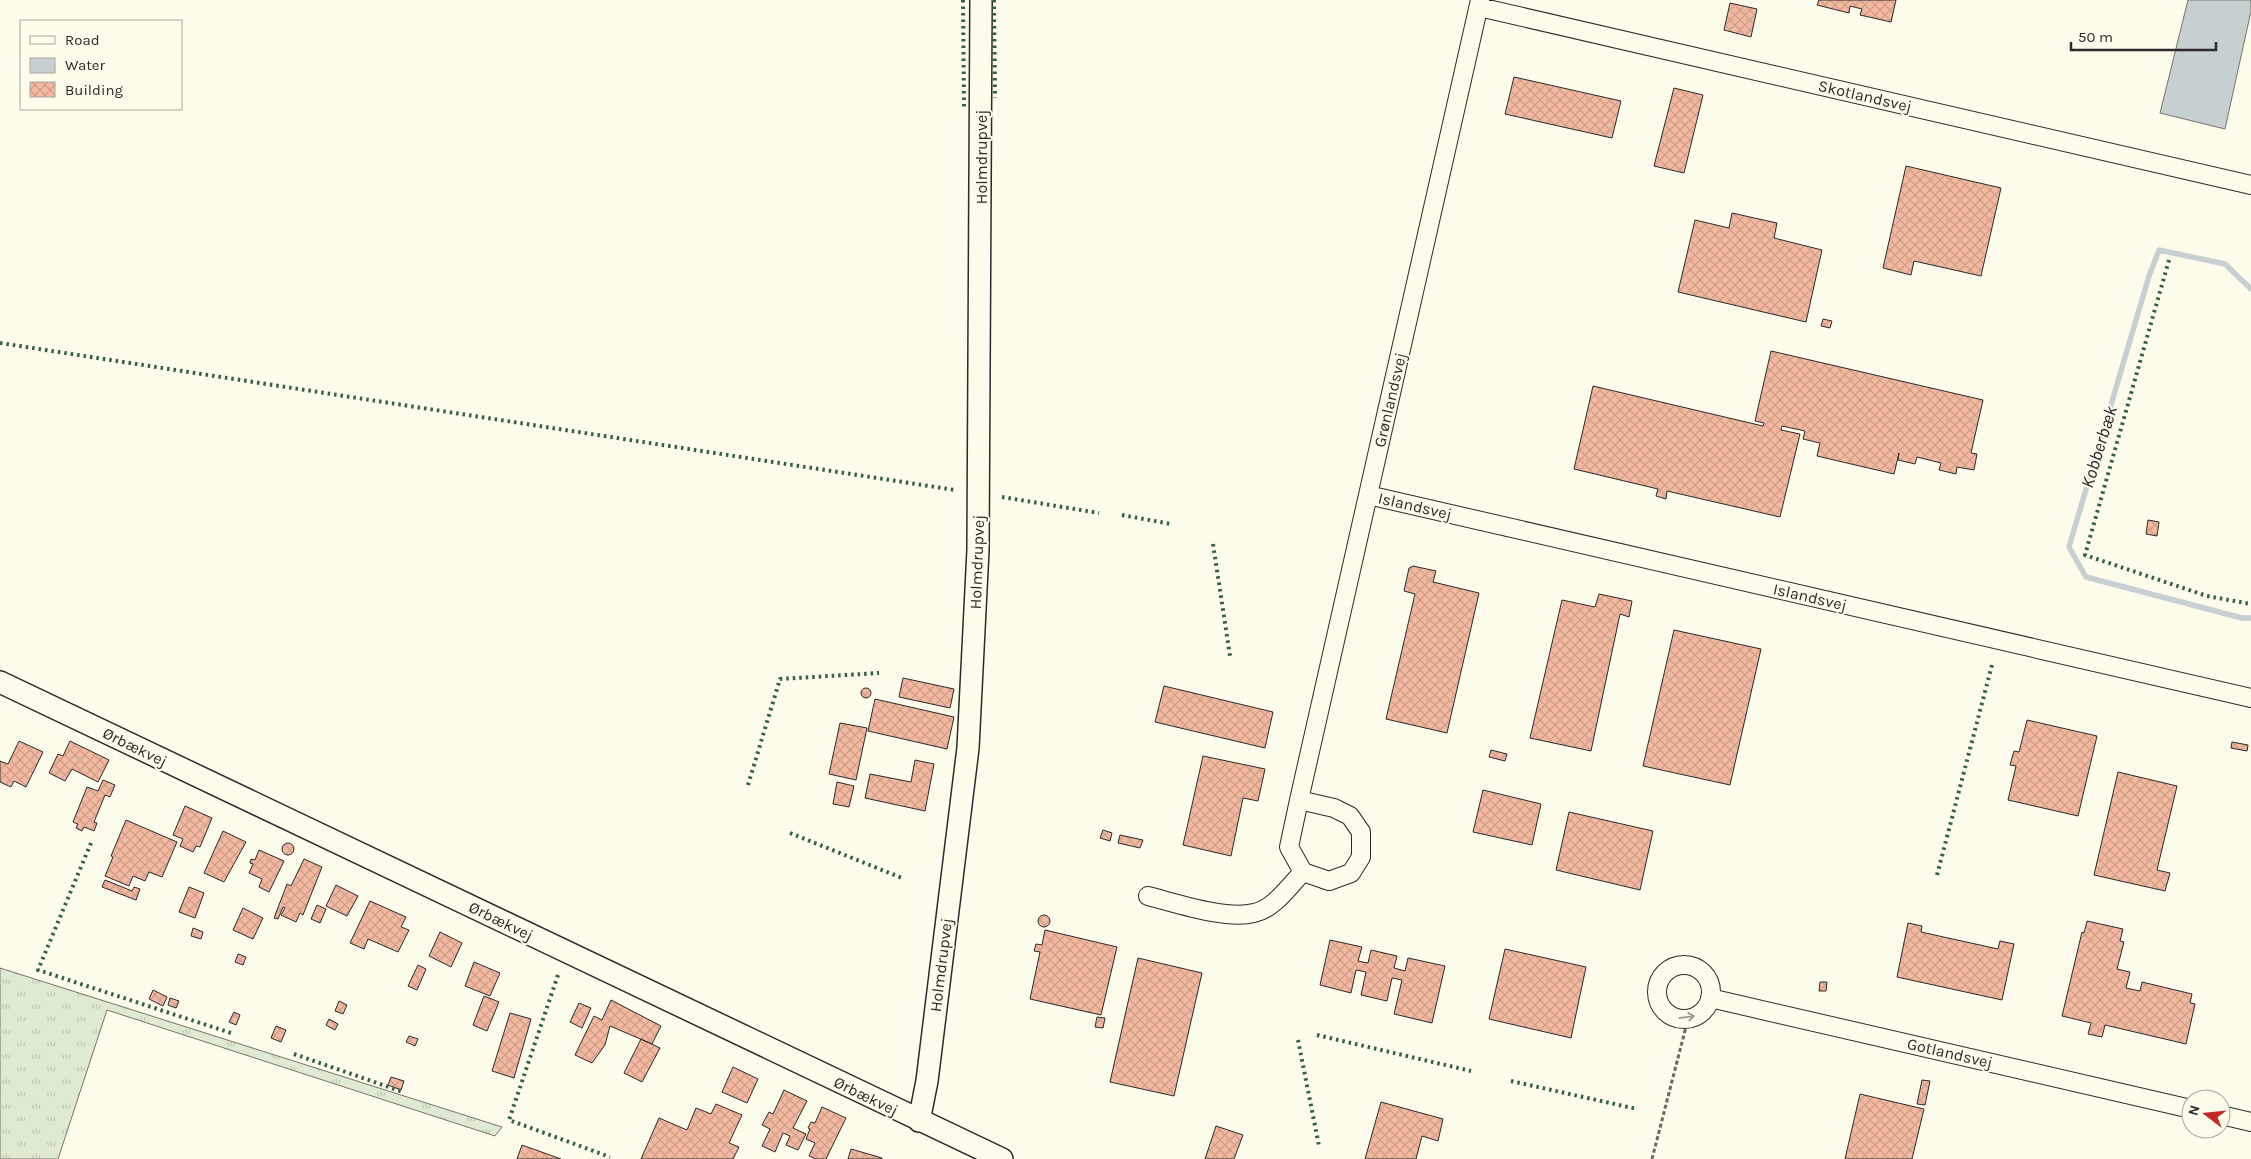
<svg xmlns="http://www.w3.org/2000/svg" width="2251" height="1159" viewBox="0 0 2251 1159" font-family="Karla,sans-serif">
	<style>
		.grass { fill: url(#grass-tufts); stroke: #74746e }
		.water { fill: #c7d0d0; stroke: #74746e }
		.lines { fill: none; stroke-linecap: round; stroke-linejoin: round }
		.stream { stroke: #c7d0d0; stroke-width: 5.5 }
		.building { fill: url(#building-cross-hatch); stroke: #2b2b2b }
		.minor-casing { stroke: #2b2b2b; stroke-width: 20 }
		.tertiary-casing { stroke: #2b2b2b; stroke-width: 24 }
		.path { stroke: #6a6964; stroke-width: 3; stroke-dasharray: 4 2.5; stroke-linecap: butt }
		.minor { stroke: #fdfbea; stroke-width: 18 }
		.tertiary { stroke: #fdfbea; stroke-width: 21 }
		.hedge { stroke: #34623c; stroke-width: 4; stroke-dasharray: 2.5 4; stroke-linecap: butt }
		.oneway { stroke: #9e9d94 }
		.labels { text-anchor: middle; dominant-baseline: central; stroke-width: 4; stroke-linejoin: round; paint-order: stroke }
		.street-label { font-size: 16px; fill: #2b2b2b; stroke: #fdfbea }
		.water-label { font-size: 18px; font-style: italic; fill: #2b2b2b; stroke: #fdfbea }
	</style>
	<defs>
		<pattern id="grass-tufts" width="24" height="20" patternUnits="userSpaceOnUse" patternTransform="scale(1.25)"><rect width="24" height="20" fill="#deebd1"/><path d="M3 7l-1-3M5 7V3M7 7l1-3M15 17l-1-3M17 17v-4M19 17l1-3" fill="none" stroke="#bfcab4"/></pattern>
		<pattern id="building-cross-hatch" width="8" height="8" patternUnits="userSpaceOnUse" patternTransform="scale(1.25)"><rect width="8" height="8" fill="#f2b8a0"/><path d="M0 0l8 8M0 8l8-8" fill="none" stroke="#d09e8a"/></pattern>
	</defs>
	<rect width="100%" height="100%" fill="#fdfbea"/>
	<path class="grass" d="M0,968l502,159 -7,9 -388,-126 -49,149h-58z"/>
	<path class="water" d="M2188,0h63v11l-26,118 -65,-16z"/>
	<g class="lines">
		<path class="stream" d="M2251,289l-26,-25 -66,-14 -10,26 -80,271 17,30 156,41h9"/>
	</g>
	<path class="building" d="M1819,0h77l-5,22 -31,-7 2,-6 -12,-3 -1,7 -32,-8z
		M1730,3l27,6 -6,28 -27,-7z
		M1514,77l107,24 -9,37 -107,-24z
		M1674,88l29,7 -19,78 -30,-7z
		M1906,166l95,22 -20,88 -67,-15 -3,14 -28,-7z
		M1732,213l45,10 -3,15 48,12 -16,72 -128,-30 17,-72 34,8z
		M1823,319l9,2 -2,7 -9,-2z
		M1771,351l212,49 -12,53 6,1 -3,16 -17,-3 -1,7 -17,-4 2,-7 -24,-6 -2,7 -17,-4 1,-7 -5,21 -77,-18 3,-13 -17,-4 2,-8 -23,-5 -1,4 19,4 -20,83 -113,-26 -1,8 -10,-3 2,-7 -84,-20 19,-83 170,40 1,-3 -9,-2z
		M2148,520l11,2 -2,14 -11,-2z
		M1413,566l23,5 -3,11 46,11 -32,140 -61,-14 29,-125 -11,-3 5,-23z
		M1599,594l33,7 -3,16 -9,-3 -29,137 -61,-13 32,-138 33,7z
		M1674,630l87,19 -31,136 -87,-19z
		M903,678l51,11 -4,19 -51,-11z
		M1164,686l109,26 -8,36 -110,-26z
		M861 693a5 5 0 1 1 10 0a5 5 0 1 1-10 0Z
		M875,699l79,18 -7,32 -79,-18z
		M2027,720l70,16 -19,80 -70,-16 8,-34 -6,-1 4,-14 5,1z
		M840,723l27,5 -11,52 -27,-6z
		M19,741l24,11 -17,35 -12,-6 -3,6 -11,-5v-21l8,3z
		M70,741l39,19 -11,22 -26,-13 -7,12 -16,-8 9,-19 5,2z
		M2232,742l16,3 -1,6 -16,-3z
		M1491,750l16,4 -2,7 -16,-4z
		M1203,756l62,13 -7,32 -15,-3 -12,58 -48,-11z
		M915,760l19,4 -9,47 -60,-13 5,-24 41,8z
		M2118,772l59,14 -20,84 13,3 -5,18 -71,-16z
		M103,780l12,5 -5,12 -5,-2 -11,27 3,1 -3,8 -10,-4 -2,4 -6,-3 2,-4 -5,-2 14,-35 11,4z
		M837,782l17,4 -5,21 -16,-3z
		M1483,790l58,14 -9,41 -59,-13z
		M185,806l27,12 -12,29 -4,-1 -3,6 -13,-6 3,-7 -10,-4z
		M1569,812l84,19 -13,59 -84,-20z
		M126,820l51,22 -15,35 -13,-5 -4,9 -12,-5 -4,10 -24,-10 8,-19 -2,-1z
		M1103,830l9,3 -2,8 -10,-3z
		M223,831l23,11 -22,40 -20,-9z
		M1120,835l23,5 -3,8 -22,-5z
		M282 849a6 6 0 1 1 12 0a6 6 0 1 1-12 0Z
		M259,850l25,11 -15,31 -10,-5 3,-8 -13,-6 4,-9 -3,-1 1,-4 4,1z
		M304,859l18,8 -19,48 -3,-2 -4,9 -15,-7 4,-7 -2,-1 -5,12 -4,-1 13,-34 4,2z
		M105,880l27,11 2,-4 6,2 -4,11 -34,-13z
		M336,885l22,11 -11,20 -21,-10z
		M189,887l15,6 -9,25 -16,-6z
		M370,901l36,16 -5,10 8,3 -11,22 -30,-13 -4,10 -14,-6z
		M317,905l9,4 -6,14 -9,-4z
		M243,908l20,10 -10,21 -20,-9z
		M1038 921a6 6 0 1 1 12 0a6 6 0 1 1-12 0Z
		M2087,921l36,8 -3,12 4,1 -7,27 13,3 -4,16 14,3 2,-9 50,12 -2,9 5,1 -9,40 -81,-19 -3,12 -14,-3 3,-11 -29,-7 20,-84 2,1z
		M1908,923l14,3 -1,6 77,17 2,-8 14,3 -12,56 -105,-23z
		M193,928l10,4 -2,7 -10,-3z
		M1045,930l72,17 -16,68 -71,-16 10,-47 -6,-1 2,-7 6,1z
		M440,932l22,11 -11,24 -22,-11z
		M1330,940l32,7 -4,14 10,2 3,-13 26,6 -3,12 11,3 3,-13 37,8 -13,57 -38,-9 8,-34 -10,-2 -5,23 -26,-6 5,-23 -10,-2 -5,23 -31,-8z
		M1505,949l81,18 -15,71 -82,-19z
		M238,954l8,3 -3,8 -8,-3z
		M1138,958l64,15 -28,123 -64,-14z
		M474,962l26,11 -10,23 -25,-10z
		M418,965l8,4 -9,21 -9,-4z
		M1820,982h7l-1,9h-7z
		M153,990l14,7 -4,9 -14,-7z
		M484,996l15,6 -12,29 -14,-6z
		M170,998l9,3 -3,7 -8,-3z
		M611,1000l50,26 -9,18 -42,-18 -5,19 -13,18 -17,-8 19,-39 8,4z
		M339,1001l8,4 -4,9 -8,-3z
		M579,1003l12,5 -9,20 -12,-6z
		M234,1012l6,3 -4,10 -7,-3z
		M510,1013l21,6 -17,59 -22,-7z
		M1097,1017l8,1 -2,10 -8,-1z
		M329,1019l9,5 -3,6 -9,-5z
		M276,1026l10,4 -5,12 -10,-4z
		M409,1036l9,3 -3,7 -9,-4z
		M641,1039l19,9 -18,34 -18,-9z
		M733,1067l25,12 -11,24 -25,-11z
		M391,1077l13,4 -3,9 -13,-5z
		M1922,1080l8,1 -5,24 -8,-1z
		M784,1090l23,11 -14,27 13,6 -8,16 -12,-5 4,-9 -7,-3 -8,19 -13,-6 8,-17 -8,-4 7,-13 4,2z
		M1860,1094l64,15 -12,50h-67z
		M1381,1102l62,17 -5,22 -16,-5 -6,23h-51z
		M716,1104l26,11 -13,28 10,4 -6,12h-92l18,-41 28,12 9,-22 15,6z
		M822,1107l24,11 -20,41h-10l-7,-3 6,-13 -9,-4 4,-10 -2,-1 3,-6 4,1z
		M1216,1126l27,9 -9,24h-29z
		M522,1145l39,14h-44z
		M851,1149l31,9v1h-34z"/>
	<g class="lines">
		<defs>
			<path id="minor" d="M1479,7l772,178
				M1368,495l883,203
				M1299,800l35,8 16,8 11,16v25l-10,16 -22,8 -26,-9 -14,-25 10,-47 181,-800
				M1148,896c28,7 78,24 106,17 20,-4 35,-27 49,-41
				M1657 992a27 27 0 1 1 54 0a27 27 0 1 1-54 0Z
				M1710,998l481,111
				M2221,1115l30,7"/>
			<path id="tertiary" d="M0,682l1002,477
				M919,1121l8,-40 41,-333 10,-198 3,-550"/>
		</defs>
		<use href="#minor" class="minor-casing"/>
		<use href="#tertiary" class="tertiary-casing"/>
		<path class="path" d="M1652,1159l36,-140"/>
		<use href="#minor" class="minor"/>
		<use href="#tertiary" class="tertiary"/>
		<path class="hedge" d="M963,0l1,108
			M994,0l1,98
			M2169,260l-84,295 122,41 44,8
			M0,343l955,147
			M1002,497l97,16
			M1122,515l49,9
			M1213,544l17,112
			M748,785l32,-106 99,-6
			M790,833l112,45
			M91,843l-53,127 196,64
			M1937,875l55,-210
			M558,975l-49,145 101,37
			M1317,1035l154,36
			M1298,1040l21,106
			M294,1054l109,38
			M1511,1081l126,28"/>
	</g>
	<defs><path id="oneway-shaft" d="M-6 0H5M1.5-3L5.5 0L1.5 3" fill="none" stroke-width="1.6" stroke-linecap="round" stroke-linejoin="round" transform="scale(1.25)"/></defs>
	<use class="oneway" href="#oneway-shaft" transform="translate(1687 1017) rotate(-8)"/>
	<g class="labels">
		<g class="street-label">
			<text transform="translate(1865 96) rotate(13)">Skotlandsvej</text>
			<text transform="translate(981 157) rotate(-90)">Holmdrupvej</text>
			<text transform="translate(1390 400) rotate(-77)">Grønlandsvej</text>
			<text transform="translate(1415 506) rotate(13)">Islandsvej</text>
			<text transform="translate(977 562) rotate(-88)">Holmdrupvej</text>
			<text transform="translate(1810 597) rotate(13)">Islandsvej</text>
			<text transform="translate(135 747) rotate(26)">Ørbækvej</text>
			<text transform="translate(501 921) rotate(26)">Ørbækvej</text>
			<text transform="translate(941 965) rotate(-83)">Holmdrupvej</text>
			<text transform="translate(1950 1053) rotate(13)">Gotlandsvej</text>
			<text transform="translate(866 1096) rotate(26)">Ørbækvej</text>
		</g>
		<g class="water-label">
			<text transform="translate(2099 447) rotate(-73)">Kobberbæk</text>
		</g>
	</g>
	<rect x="20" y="20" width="162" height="90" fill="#fdfbea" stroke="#a9a89e"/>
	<rect x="30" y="36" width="25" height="8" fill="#fdfbea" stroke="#a9a89e"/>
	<text x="65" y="45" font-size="15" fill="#2b2b2b">Road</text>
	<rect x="30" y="58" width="25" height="15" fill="#c7d0d0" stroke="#a9a89e"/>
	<text x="65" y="70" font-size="15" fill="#2b2b2b">Water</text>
	<rect x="30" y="82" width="25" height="15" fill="url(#building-cross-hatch)" stroke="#a9a89e"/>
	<text x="65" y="95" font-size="15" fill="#2b2b2b">Building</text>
	<g transform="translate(2206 1114) rotate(286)"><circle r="24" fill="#fdfbea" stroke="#a9a89e"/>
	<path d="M0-4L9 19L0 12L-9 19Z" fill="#c62828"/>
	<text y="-8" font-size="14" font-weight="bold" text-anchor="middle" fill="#2b2b2b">N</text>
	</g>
	<path d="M2071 42v8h145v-8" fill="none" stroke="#2b2b2b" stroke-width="2.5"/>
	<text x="2078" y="42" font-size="15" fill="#2b2b2b" stroke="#fdfbea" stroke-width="4" paint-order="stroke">50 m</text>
</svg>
